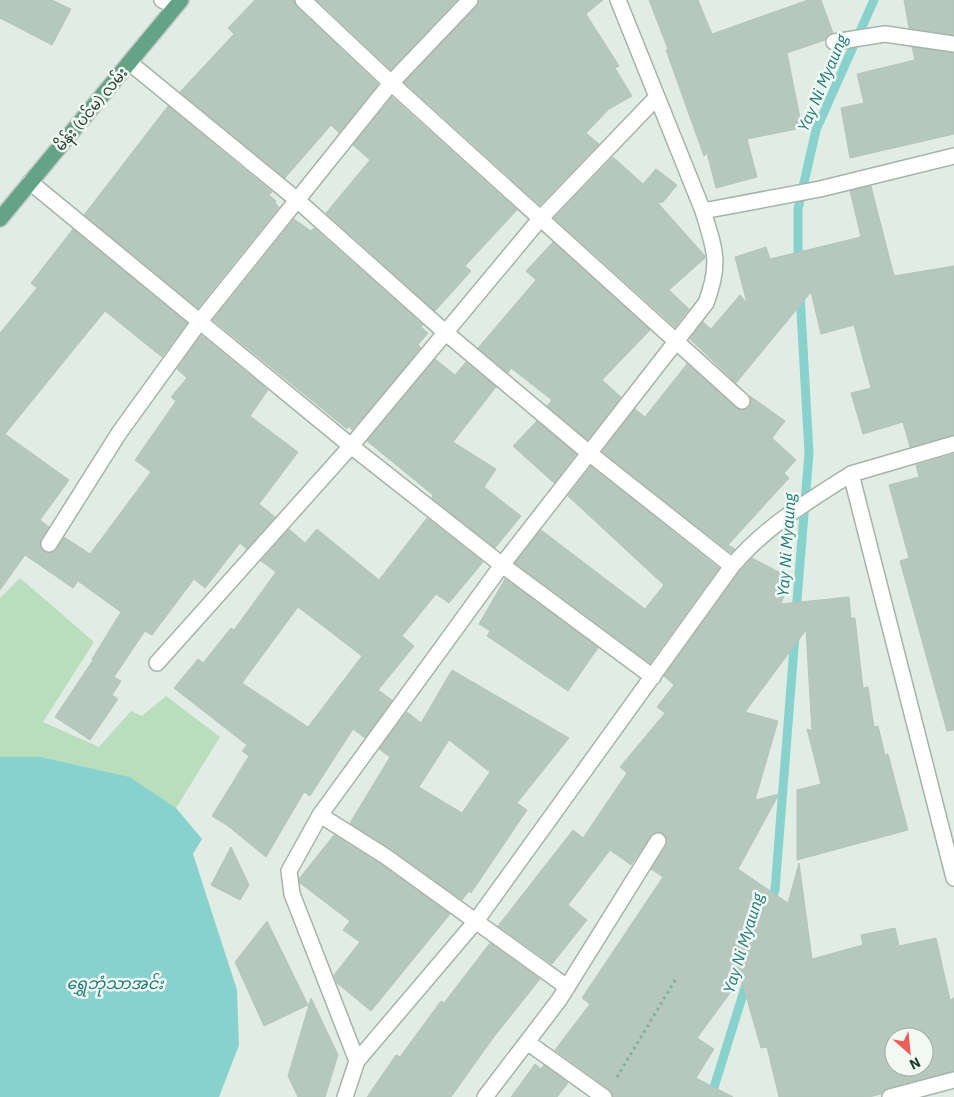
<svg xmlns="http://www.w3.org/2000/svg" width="954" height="1097" viewBox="0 0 954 1097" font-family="'IBM Plex Sans','Noto Sans Myanmar',sans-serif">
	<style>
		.green { fill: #b9debb }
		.water { fill: #88d2ce }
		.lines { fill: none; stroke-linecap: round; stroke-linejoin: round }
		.stream { stroke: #88d2ce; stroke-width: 9 }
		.building { fill: #b6c7bd; stroke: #b3c6ba; fill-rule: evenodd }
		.service-casing { stroke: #a4b4ab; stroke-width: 18 }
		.minor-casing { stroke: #a4b4ab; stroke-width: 18 }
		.primary-casing { stroke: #c1c9c5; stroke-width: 18 }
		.path { stroke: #81b097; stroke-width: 3; stroke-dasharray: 2.5 4; stroke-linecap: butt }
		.service { stroke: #fff; stroke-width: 15 }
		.minor { stroke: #fff; stroke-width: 15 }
		.primary { stroke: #64a385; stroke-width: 15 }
		.labels { text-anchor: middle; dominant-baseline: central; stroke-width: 5; stroke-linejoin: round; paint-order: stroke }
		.street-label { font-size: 15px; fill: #213d30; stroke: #f2f8f4 }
		.water-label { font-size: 16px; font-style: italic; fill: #1a7a76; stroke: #f2f8f4 }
	</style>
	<rect width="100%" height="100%" fill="#e1ece5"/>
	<path class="green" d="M20,578l74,64 -51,80 56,25 32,-36 11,5 24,-20 54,41 -44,71 -46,-31 -89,-20h-41v-159z"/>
	<path class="water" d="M0,757h41l89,20 46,31 26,31 -9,15 44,136 2,55 -20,52h-219z"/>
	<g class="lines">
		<path class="stream" d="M798,263v-54l18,-79 58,-130
			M796,612l13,-159 -9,-159
			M771,903l4,-13 20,-255
			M711,1097l37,-119"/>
	</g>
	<path class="building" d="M0,0h52l19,9 -19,36 -52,-27z
		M255,0h39l3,7 81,77 -39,49 -8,-8 -46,53 -105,-86 54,-58 -6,-6z
		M317,0h140l-66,70z
		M479,0h124l-17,14 33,52 -4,2 17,28 -23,13 -23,24 13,11 -59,61 -136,-123 73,-76z
		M649,0h49l14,34 96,-34h13l12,33 -8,7 -38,13 15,75 -55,11 10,38 -41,11 -9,-35 -3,3 -38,-106 2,-1z
		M904,0h50v35l-45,-7z
		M912,47l42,6v81l-104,24 -9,-50 23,-5 -7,-29 58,-14z
		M392,97l125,113 -52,56 6,5 -36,40 -109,-98 44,-53 -17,-15z
		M168,106l104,86 -3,3 7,6 -1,2 4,4 -81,101 -114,-93z
		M613,157l30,27 13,-15 21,16 -14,17 -5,1 47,53v2l-36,32 20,19 -14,18 -121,-109z
		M871,186l23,90 60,-10v169l-44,12 -7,-25 -40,12 -12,-41 20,-5 -17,-63 -33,9 -10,-42 -75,91 -46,-44 13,-17 8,7 29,-34 7,8 -12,-46 31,-10 4,12 91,-22 -11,-46z
		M294,219l17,12 3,-3 109,97 -2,2 7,6 -10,12 3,3 -69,82 -3,-4 -2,3 -134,-109z
		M73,229l114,94 -25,34 -57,-46 -100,123 64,46 -29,40 9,7 -9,16 4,9h10l10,-15 26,17 61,-82 -16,-12 41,-59 -5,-4 16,-19 -10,-9 24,-34 67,55 -18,26 48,36 -39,52 16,13 -28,32 -7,-6 -35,45 -11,-9 -42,56 -7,-4 -31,46 7,4 -9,14 6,4 -28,41 -35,-23 38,-57 -1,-1 29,-47 -43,-31 -5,7 -48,-33 -25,35v-257l37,-45 -6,-5z
		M553,242l97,88 -48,50 19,17 -33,43 -41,-34 5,-6 -41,-32 -3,5 -30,-25 58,-68 -10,-9z
		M435,359l20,16 11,-13 30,25 -43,55 43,27 -12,18 37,29 -26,32 -63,-50 1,-3 -66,-54z
		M687,364l49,44 8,2 5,-2 2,-6 -1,-6 35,25 -13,17 24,22 -12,13 5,5 -61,67 7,4 -4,4 -129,-101 33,-43 10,8z
		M537,421l39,33 -22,29 -41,-37z
		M954,454v276l-7,1 -47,-170 9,-3 -20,-73 30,-8 -3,-12z
		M591,466l128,102 -69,95 -135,-100 26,-33 104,79 19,-24 -96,-89z
		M427,518l56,44 -34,41 -13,-9 -34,42 12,10 -36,44 14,10 -27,38 -12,-9 -43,67 -6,-4 -38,65 -38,-31 -16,-10 37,-60 -7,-5 5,-6 -73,-57 24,-29 5,4 28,-35 3,2 42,-58 -15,-11 28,-32 16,14 12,-14 62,51zM298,607l64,49 -54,71 -66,-44z
		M752,558l38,20 -9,26 68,-7 2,21h4l8,70 5,-1 6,40 4,-1 7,29 3,-1 20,76 -111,30v-70l24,-6 -14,-55 5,2 -6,-101 -61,82 33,9 -23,79 24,-6 -41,75 50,34 11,-40 13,96 51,-14 -2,-10 34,-7 4,18 37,-8 14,62 4,-2v73l-66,17 -7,6 -12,3h-90l-12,-50 -6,1 -20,-70 -44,60 17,11 -18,29 37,19h-120l-4,-8 -54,-39 35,-46 -8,-6 81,-121 -12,-8 15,-23v-10l-7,-4 -6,1 -22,32 -21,-15 -42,55 19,15 -35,44 -54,-38 75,-96 10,8 44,-65 -7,-6 45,-54 -8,-6 17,-22 -10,-9 75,-104zM894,1037h30v30h-30z
		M505,579l93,69 -30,43 -81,-55 3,-5 -11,-7z
		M452,670l117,68 -52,65 10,7 -56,83 -2,-2 -7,9 -72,-52 -40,-25 40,-66 -11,-8 28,-37 14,11zM449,740l41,32 -28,41 -43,-26z
		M334,835l46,29 70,50 -79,97 -34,-28 -3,-8 26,-33 -17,-12 7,-9 -50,-38 -1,-4z
		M231,847l18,38 -9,15 -29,-15z
		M267,921l41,84 -44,21 -29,-64z
		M490,943l50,36 -47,59 -42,59h-84l29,-42 4,2 41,-56 3,2z
		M311,998l27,57 -13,42h-27l-10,-21z
		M535,1064l6,5 3,-4 24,18 -11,14h-46z"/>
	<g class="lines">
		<defs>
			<path id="service" d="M834,42l51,-8 69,10
				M320,815l65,41 182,131"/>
			<path id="minor" d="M162,0l14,6
				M303,0l88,83 351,318
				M618,0l85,211 117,-22 134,-33
				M130,63l166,136 150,134 143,120 143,113
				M30,182l321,264 151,119 151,112
				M954,444l-103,30 103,404
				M49,544l70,-111 81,-112 191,-238 79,-83
				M157,663l194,-217 189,-227 117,-122
				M527,1042l77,55
				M357,1061l-65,-167 -3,-23 31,-56 182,-250 204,-262c15,-40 9,-53 -3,-92
				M345,1097l12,-36 119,-140 256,-355c34,-40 75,-64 119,-92
				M485,1097l74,-97 99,-159
				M890,1097l64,-17"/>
			<path id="primary" d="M0,219l181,-219"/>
		</defs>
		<use href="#service" class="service-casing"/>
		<use href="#minor" class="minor-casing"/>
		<use href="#primary" class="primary-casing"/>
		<path class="path" d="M617,1077l60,-100"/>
		<use href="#service" class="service"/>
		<use href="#minor" class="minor"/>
		<use href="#primary" class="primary"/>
	</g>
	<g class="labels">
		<g class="street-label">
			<text transform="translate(91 109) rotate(-50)">မိန်း (ပင်မ) လမ်း</text>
		</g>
		<g class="water-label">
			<text transform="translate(822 83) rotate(-67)">Yay Ni Myaung</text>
			<text transform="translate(786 545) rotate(-86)">Yay Ni Myaung</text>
			<text transform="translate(743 943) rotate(-73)">Yay Ni Myaung</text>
			<text x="115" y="983">ရွှေဘုံသာအင်း</text>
		</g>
	</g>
	<g transform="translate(909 1052) rotate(153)"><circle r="24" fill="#f2f8f4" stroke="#9eada6"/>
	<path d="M0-4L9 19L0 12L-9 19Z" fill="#f55b56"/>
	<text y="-8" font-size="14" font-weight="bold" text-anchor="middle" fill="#213d30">N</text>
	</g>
</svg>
